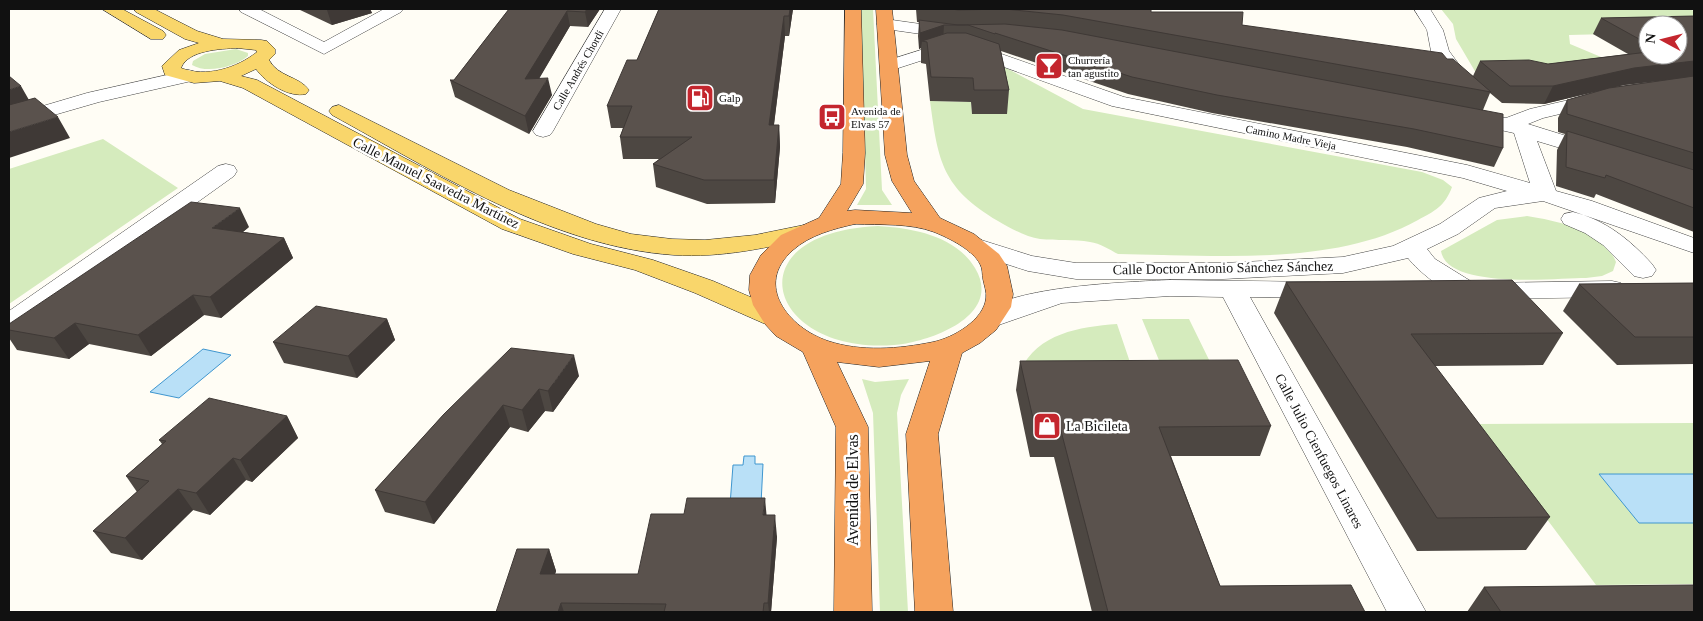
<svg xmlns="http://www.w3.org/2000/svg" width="1703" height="621" viewBox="0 0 1703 621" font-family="'Times New Roman',serif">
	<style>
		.green { fill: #d5ebbd }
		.water { fill: #b9e0f7; stroke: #3f96cf }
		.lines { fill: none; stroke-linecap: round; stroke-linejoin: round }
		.minor-casing { stroke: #444; stroke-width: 1 }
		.major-casing { stroke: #222; stroke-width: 1 }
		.highway-casing { stroke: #222; stroke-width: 1 }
		.minor { fill: #fff; fill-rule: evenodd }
		.major { fill: #f9d66b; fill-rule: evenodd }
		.highway { fill: #f5a25d; fill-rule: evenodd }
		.wall { fill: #4d4742; fill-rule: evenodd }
		.shaded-wall { fill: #3f3936 }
		.building { fill: #5a524d; stroke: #3f3936 }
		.labels { text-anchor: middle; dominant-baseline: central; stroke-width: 5; stroke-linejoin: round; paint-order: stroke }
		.far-poi-label { font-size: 11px; fill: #111; stroke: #fff; text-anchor: start }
		.far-street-label { font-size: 11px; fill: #111; stroke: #fff }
		.street-label { font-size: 14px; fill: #111; stroke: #fff }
		.poi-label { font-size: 14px; fill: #111; stroke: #fff; text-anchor: start }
		.near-street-label { font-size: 16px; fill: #111; stroke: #fff }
	</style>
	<rect width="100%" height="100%" fill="#fffdf5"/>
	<path class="green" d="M861,9h12l9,181 10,15h-35l9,-16z
		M1441,9h248l5,2v21l-16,-7h-30v8l-79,2 1,9 74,31 -168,-2 -20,-34 -3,-15z
		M236,49l12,4v3c-13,11 -41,18 -56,9l1,-4 12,-7z
		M995,62l88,47 339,63 21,8 9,7c-7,19 -17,24 -34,33 -84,47 -206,35 -300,34 -8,-4 -18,-11 -28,-12 -16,-3 -33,-1 -50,-3 -14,-2 -30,-11 -42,-18 -56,-33 -60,-60 -68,-120l41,1 1,12z
		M103,139l75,49 -169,116v-135z
		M1527,216c31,5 76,14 89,46l-3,9 -11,5 -16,2c-29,0 -139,12 -145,-27l56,-31z
		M878,226c35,2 78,10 97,42 29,48 -46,74 -81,77 -126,10 -164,-112 -16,-119z
		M1142,319h47l25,51h-51z
		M1117,324l16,47h-113c18,-38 59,-44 97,-47z
		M862,379l13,3 34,-3 -8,16 -4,18 11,199h-28l-7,-199z
		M1694,423v161l-98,1 -120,-161z"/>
	<path class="water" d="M203,349l28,6 -52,43 -29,-6z
		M744,456h11v8h8l-2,40 -31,1 3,-40h10z
		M1599,474h95v49h-55z"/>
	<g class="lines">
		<defs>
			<path id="minor" d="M239,9h20l65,33 60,-33h19l-2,3 -77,42 -83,-42z
				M605,9h16l-68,122 -3,4 -7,2 -7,-2 -3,-4z
				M1414,9h16l13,21 6,21 23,31 -2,4h-14l-7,-6 -18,-29 -4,-21z
				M885,19l71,10 6,1 3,4 -3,4 -6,1 -77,-11 -2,-4 2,-4z
				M943,43l30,1 151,53 343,68 63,18 -16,-50 -54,-12 -3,-4 3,-4 7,-2 39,7 24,-9 69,-16 7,2 3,4 -3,4 -63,15 -15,6 77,24 3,5 -3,5 -8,1 -60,-18 19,50 36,10 102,37v15l-151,-52 -48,7 -37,26 -31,15 8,10 42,26 8,-2 127,-2 9,2 4,6 -4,6 -9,2 -127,2c-8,-2 -15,1 -23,-2 -17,-4 -44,-26 -54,-39l-65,15 -120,6h-147l-48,-8 -59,-19 -4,-5 4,-5 9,-3 54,17 44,7h147l120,-6 50,-11 47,-22 39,-26 28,-7 -44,-13 -351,-72 -147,-53h-20l-56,18 -6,-1 -3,-4 3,-4z
				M189,70l7,2 2,4 -2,4 -97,22 -90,26v-12l78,-23z
				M226,164l8,2 3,5 -3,5 -215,154 -10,3v-22l209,-145z
				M1573,212c33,8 57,28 79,52l4,6 -4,6 -9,2 -9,-2 -31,-31 -18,-12 -21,-9 -3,-5 3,-5z
				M1170,280l149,2 9,2 4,6 -4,6 -9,2 -69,-1 176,315h-39l-164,-315 -53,-1 -108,7 -72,25 -10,-3 -4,-6c22,-33 154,-37 194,-39z"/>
			<path id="major" d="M102,9h20l41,22 3,4 -3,4h-12z
				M134,9h20l43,22 26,8 38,1 6,1 8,8v5l-6,6c9,17 30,16 40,30l-3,4c-17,4 -40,-11 -50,-25l-15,7 16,4 263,139 71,25 62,16 60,21 70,30 4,6 -4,6 -10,3 -10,-3 -68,-30 -60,-23 -62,-16 -71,-25 -259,-141 -23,-7 -26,2 -29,-8 -3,-9 17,-16 20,-7 -14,-4 -49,-27zM237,48l19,2 1,2c-20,16 -51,26 -76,16 7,-18 39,-19 56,-20z
				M339,105l170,85 87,34 35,10 41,5 33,1 50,-5 49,-10 9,2 3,5 -3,5c-46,11 -92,21 -139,18 -121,-8 -238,-83 -342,-140l-3,-4 3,-4z"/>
			<path id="highway" d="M845,9h16l4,144 -2,31 -16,27 8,-1 57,3 -20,-32 -7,-26 -9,-146h16l15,146 7,26 26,37 34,16 25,20 8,12 6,28 -2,13 -15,23 -16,13 -18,10 -24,81 15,178h-38l-9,-178 24,-73 -51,6 -42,-5 31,65 4,185h-38l2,-185 -33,-75 -27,-16 -11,-12 -12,-19 -4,-15 1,-15 11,-20 20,-20 38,-17 22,-34 2,-31zM855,224c26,1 55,-1 79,8 15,6 39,18 46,32 3,5 2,11 3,15 1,6 4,13 3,19 -2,22 -33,40 -53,44 -34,7 -72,10 -105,-1 -39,-13 -75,-56 -35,-91 17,-15 40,-21 62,-26z"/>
		</defs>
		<use href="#minor" class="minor-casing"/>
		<use href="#major" class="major-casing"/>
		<use href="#highway" class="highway-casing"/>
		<use href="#minor" class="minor"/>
		<use href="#major" class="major"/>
		<use href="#highway" class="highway"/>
	</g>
	<path class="wall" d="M298,9h72l2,4 -40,12z
		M509,9h91l-12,18 -18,-1 -31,52 13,17 -23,39 -74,-37 -5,-17h4z
		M659,9h134l-4,27h-4l-11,89h5l1,22 -5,56 -68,1 -51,-17 -3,-23 6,-5h-36l-3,-22 3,-9h-12l-4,-22 30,-46z
		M916,9h235v3l91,13 205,34 26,17 7,-15 68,3 80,-10 -35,-20 8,-16 93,-2v216l-98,-38 -2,4 -38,-12 1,-36 8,-16 -7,-2v-14l9,-18 31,-9 -54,13 -42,-1 -12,-10 -7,17 20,38 -9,19 -87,-20 -195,-34 -84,-19 -127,-43 8,39 -2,24h-35l-1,-12 -41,-1 -4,-37 -5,-1v-15l-2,1 -1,-13 1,-14h-2zM1648,25l30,30h-30zM1664,80l-49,7 9,-2z
		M249,227l-6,5 41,6 9,20 -72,60 -17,-3 -53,41 -62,-12 -20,15 -52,-9 -8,-12v-14z
		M1286,282l277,51 -20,32 -108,1 115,151 -24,33 -109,1 -143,-238z
		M1694,283v81l-77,1 -54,-54 16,-27z
		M387,319l8,21 -38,38 -73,-15 -11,-21z
		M1020,361l251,65 -11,30h-89l49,130 145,26h-273l-38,-155h-24l-14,-67z
		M579,376l-26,36 -8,-1 -17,21 -18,-5 -76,97 -49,-12 -10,-22 69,-76z
		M287,416l11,22 -46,44 -6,-2 -36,35 -17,-5 -51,50 -31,-7 -18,-22 44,-39 -11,-16 36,-32 -3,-4z
		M766,515l11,22 -6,75h-275l53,-63 7,22 -1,3h83z
		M1484,587l210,25h-227z"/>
	<path class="shaded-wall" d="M330,9h40l2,4 -40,12 -5,-15z
		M587,9h13l-12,18 -3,-15z
		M790,9h3l-4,27v-20z
		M567,11l3,15 -41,70 -4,-17z
		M784,16l1,20 -14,111 -2,-22z
		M944,25l-1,16 -16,1 -5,-1 -1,7 -2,1 1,-16z
		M1694,61v16l-70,8 -80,19 9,-18 81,-18z
		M548,78l4,17 -23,39 -4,-18z
		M21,86l12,21 -24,7v-24z
		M58,117l12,21 -61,20v-26z
		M779,125l1,22 -5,56 -1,-23z
		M240,208l9,19 -27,21 -10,-20z
		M284,238l9,20 -72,60 -11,-21z
		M193,295l11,20 -53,41 -13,-21z
		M387,319l8,21 -38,38 -9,-22z
		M75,323l14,21 -20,15 -15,-21z
		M574,355l5,21 -26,36 -5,-21z
		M539,389l6,22 -17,21 -6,-22z
		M503,405l7,22 -76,97 -9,-22z
		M287,416l11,22 -46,44 -12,-22z
		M233,458l13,22 -36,35 -14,-22z
		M178,489l15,21 -51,50 -17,-22z
		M765,498l2,22 -4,-5z
		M775,515l2,22 -6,75h-2l-1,-9z
		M549,549l7,22 -8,25 -8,-22z
		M561,603l3,9h-6z"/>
	<path class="building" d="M509,9h78l-2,3 -18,-1 -42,68 23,-1 -23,38 -75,-36h4z
		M659,9h131l-1,7h-5l-15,109h10l-5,55h-70l-51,-16 39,-27h-72l12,-31h-25l20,-46h10z
		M951,9h200v3h92l-1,13 200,28 5,6h6l38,33 -428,-77 -58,-6 -47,1z
		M1694,16v45l-60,7 -81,18h-43l-30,-25 49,-1 19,4 100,-12v3h30v-30h-30v19l-47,-26z
		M919,20l39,5 47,-1 57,6 441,84v34l-89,-19 -197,-34 -85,-18 -137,-44v1l-27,-9h-24l-24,8z
		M947,33h19l33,11 10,46h-35l-1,-12 -42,-1 -4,-35 -5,-1z
		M9,76l12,10 -12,4z
		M1694,76v77l-127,-39v-14l42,-12z
		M35,98l23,19 -49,15v-27z
		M1567,131l127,39v38l-88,-33 -1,3 -39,-11z
		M191,202l49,6 -28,20 72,10 -74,59 -17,-2 -55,40 -63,-12 -21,15 -45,-8v-6z
		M1512,280l51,53 -152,1 139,183 -113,1 -151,-236z
		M1694,283v54h-59l-56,-53z
		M316,306l71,13 -39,37 -75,-14z
		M511,348l63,7 -26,36 -9,-2 -17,21 -19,-5 -78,97 -50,-12 69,-76z
		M1238,360l33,66 -112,1 61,159 131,-1 14,27h-257l-48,-185h-25l-15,-66z
		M209,398l78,18 -47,44 -7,-2 -37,35 -18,-4 -53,49 -32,-7 56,-50 -23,-5 40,-35 -7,-1z
		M687,498h78l-2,17h12l-7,88h-4l-1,9h-99l2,-8 -105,-1 -3,9h-62l21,-63h32l-9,25h98l13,-60h33z
		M1694,585v27h-193l-17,-25z"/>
	<defs>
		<symbol id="bar-square" viewBox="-11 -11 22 22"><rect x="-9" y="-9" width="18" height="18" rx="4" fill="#c4262e" stroke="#fff"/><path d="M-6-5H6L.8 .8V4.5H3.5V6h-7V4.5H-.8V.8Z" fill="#fff"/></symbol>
		<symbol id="fuel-square" viewBox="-11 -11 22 22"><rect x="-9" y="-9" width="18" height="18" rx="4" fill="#c4262e" stroke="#fff"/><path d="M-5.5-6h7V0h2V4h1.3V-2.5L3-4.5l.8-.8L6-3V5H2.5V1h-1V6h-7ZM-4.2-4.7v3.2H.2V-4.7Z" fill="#fff"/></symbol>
		<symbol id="bus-square" viewBox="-11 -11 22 22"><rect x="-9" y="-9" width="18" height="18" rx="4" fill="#c4262e" stroke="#fff"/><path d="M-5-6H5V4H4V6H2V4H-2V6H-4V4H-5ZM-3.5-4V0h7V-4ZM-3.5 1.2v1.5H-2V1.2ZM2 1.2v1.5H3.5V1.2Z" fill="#fff"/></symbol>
		<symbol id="shop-square" viewBox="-11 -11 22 22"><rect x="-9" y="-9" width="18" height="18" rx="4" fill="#c4262e" stroke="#fff"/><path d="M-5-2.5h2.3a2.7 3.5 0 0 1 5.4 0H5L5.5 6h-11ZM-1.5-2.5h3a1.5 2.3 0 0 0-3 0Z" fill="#fff"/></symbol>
	</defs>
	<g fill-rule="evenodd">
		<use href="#bar-square" x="1033" y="50" width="32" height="32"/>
		<use href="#fuel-square" x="684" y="82" width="32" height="32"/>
		<use href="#bus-square" x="816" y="101" width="32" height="32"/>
		<use href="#shop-square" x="1031" y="410" width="32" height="32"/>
	</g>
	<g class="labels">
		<g class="far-poi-label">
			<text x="1068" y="60">Churrería<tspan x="1068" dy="13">tan agustito</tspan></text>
			<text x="719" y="98">Galp</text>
			<text x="851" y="111">Avenida de<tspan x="851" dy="13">Elvas 57</tspan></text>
		</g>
		<g class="far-street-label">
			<text transform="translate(578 70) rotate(-60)">Calle Andrés Chordi</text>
			<text transform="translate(1291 137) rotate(11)">Camino Madre Vieja</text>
		</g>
		<g class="street-label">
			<text transform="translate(436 183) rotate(27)">Calle Manuel Saavedra Martínez</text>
			<text transform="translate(1223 268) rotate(-1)">Calle Doctor Antonio Sánchez Sánchez</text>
			<text transform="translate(1319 451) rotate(62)">Calle Julio Cienfuegos Linares</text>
		</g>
		<g class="poi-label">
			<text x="1066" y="426">La Bicileta</text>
		</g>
		<g class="near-street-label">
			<text transform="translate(852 490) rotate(-90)">Avenida de Elvas</text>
		</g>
	</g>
	<rect width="1703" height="621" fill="none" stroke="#111111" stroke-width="20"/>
	<g transform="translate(1663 40) rotate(277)"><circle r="24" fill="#ffffff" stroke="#a0a0a0"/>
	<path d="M0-4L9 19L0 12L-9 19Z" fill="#c4262e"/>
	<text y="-8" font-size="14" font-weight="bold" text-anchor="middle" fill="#111111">N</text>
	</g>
</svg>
